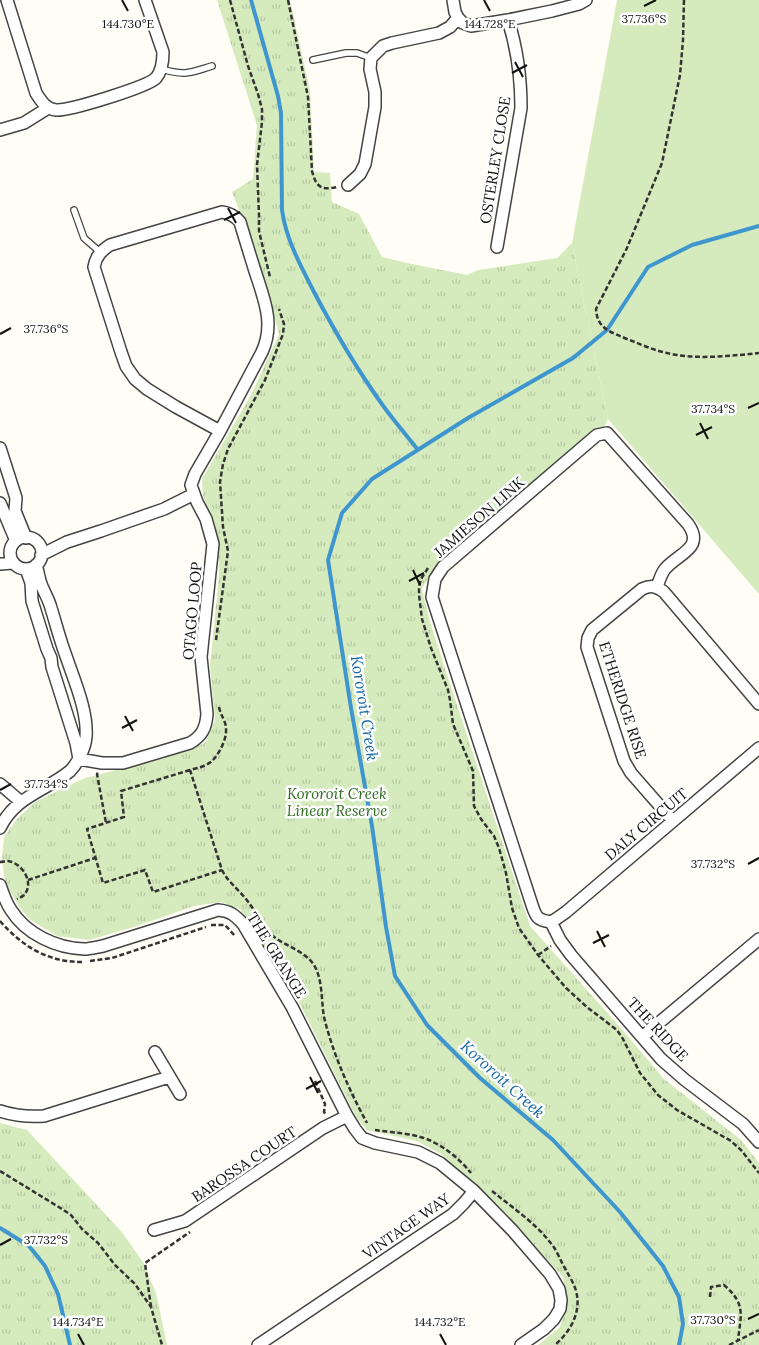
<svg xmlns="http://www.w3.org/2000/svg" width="759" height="1345" viewBox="0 0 759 1345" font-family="Lora,serif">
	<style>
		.grass { fill: #d5ebbd }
		.park { fill: url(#park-tufts) }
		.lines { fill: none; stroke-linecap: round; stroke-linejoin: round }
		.stream { stroke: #3f96cf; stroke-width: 4 }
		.lane-casing { stroke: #444; stroke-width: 8 }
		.street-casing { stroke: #444; stroke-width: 14 }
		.path { stroke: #333; stroke-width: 2.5; stroke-dasharray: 5 2.5; stroke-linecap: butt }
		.lane { stroke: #fff; stroke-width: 5.5 }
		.street { stroke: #fff; stroke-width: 11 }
		.ticks { fill: none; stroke: #111; stroke-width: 2 }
		.labels { text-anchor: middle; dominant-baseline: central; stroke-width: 5; stroke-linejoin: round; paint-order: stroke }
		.street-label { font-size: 15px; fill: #111; stroke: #fff }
		.park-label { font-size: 15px; font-style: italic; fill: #2f6b1f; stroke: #fff }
		.water-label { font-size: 16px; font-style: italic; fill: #1768a6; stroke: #fff }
		.ticks-label { font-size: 12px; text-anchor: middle; fill: #111; stroke: #fff; stroke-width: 5; stroke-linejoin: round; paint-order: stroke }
	</style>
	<defs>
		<pattern id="park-tufts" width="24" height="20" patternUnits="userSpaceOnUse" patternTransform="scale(1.25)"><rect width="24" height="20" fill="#d5ebbd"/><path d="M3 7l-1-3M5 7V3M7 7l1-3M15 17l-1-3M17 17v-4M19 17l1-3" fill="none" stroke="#b6c8a1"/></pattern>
	</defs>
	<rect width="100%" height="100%" fill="#fffdf5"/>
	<path class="grass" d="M617,0h142v594l-151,-175 -36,-176z"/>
	<path class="park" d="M217,0h73l20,91 4,81 16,1 2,29 27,12 23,43 25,6 60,12 11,-5 79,-12 15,-15 36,176 -4,8 -86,68 -87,77 -9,17 8,33 24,74 76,230 89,100 45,53 77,61 18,23v182h-221l22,-18 7,-23 -4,-27 -41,-45 -81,-78 -24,-13 -50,-11 -11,-13 -62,-125 -54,-83 -19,-7 -27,4 -57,20 -48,14 -32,-4 -28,-17 -11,-14 -9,-16 -5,-13 -2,-18 2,-21 12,-17 19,-18 50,-24 79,-20 41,-15 10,-23 -5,-55 9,-88 -1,-38 -15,-43 -1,-17 49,-84 28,-61 -18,-66 -29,-76 21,-13 4,-54z
		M0,1123l27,7 94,101 22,31 13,31 11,52h-167z"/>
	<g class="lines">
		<path class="stream" d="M251,0l27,96 3,17 1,97c4,30 19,56 32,82 21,40 44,79 70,115 11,15 23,29 34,43
			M0,1228l29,18 16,20 13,28 12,51
			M679,1345l4,-21 -4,-27 -16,-31 -43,-54 -67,-72 -73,-62 -53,-53 -32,-49 -9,-49 -14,-101 -21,-118 -23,-148 14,-47 30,-34 96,-61 105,-60 34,-28 41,-63 44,-22 67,-19"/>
		<defs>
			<path id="lane" d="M313,60l33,-7h11l14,5
				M161,69c25,7 28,4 51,-3
				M74,210l10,28 16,14"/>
			<path id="street" d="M7,0l29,93c5,8 10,16 20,17 13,1 91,-23 100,-32 6,-7 7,-16 7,-26l-18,-52
				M453,0l2,12 3,6 5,5 8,3 37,-6 44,-9 27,-7 7,-4
				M0,130l24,-7 24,-15
				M348,185l12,-11 5,-10 10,-57v-15l-5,-23 1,-11 12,-12 9,-3 47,-10 11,-6 8,-9
				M497,247l24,-139c0,-29 -4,-60 -13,-88
				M0,448l16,50 -1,13 11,27
				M0,503l16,38
				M10 553a16 16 0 1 1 32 0a16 16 0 1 1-32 0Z
				M41,555l26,-13 34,-11 63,-22 30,-15
				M0,564l13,-1
				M26,569l5,14 1,18 15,48 4,9 1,9 24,76 3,16
				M79,759l23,4h21l67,-20c12,-7 16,-15 17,-29l-6,-57 12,-113 -7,-25 -9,-17 -6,-17 4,-11 25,-43 42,-79c13,-28 2,-53 -7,-81 -5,-16 -10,-32 -15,-49 -5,-6 -10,-9 -18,-10l-112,33c-9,6 -14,11 -16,22l27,85 5,14 9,13 12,10 29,18 44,24
				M0,784l21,18
				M673,821l-42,-48 -7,-12 -37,-114 1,-9 4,-8 50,-41c9,-4 14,-3 22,3l95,112
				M0,828c15,-32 46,-37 70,-57 8,-8 15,-23 16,-34 2,-26 -12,-57 -20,-81 -6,-16 -10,-32 -15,-48 -2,-8 -7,-16 -10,-24 -2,-6 -3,-13 -5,-19
				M0,885c3,9 6,18 11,25 15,24 45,38 73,39 6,0 13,-2 19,-3l115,-36c12,1 17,5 25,14l49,83 55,109 8,13 7,9 13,5 43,9 22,11 34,28 39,40 37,43 9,15 2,11 -1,9 -6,10 -10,10 -23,16
				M551,922c-14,-2 -15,-5 -19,-17l-100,-308 3,-18 8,-12 154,-132 10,-2 81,91c17,24 -9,29 -23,45 -4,5 -6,12 -8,18
				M551,922l9,18 11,15 90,104 24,21 58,44 16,18
				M551,922l5,-3 10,-7 193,-164
				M642,1037l117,-98
				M155,1052l25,42
				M0,1111c15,5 28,6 44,5l125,-39
				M154,1230l31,-9 138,-93 24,-12
				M258,1345l195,-131 11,-11 10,-12"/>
		</defs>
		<use href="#lane" class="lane-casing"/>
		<use href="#street" class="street-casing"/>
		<path class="path" d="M230,0l18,66 10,28 4,15v13l-5,43 2,50v16l4,17 7,29
			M288,0l20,97 4,74c4,15 8,20 25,16
			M684,0l-1,40 -3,35 -18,88 -35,85 -31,61c1,20 15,23 31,30 13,5 26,11 40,14 29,7 62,3 92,0
			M428,568l-7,11 -2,8v8l3,24 9,29 17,42 2,10 3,24 20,47 1,35 7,13 13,17 5,12 7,25 6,35 7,20 19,27 28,33 22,20 29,22 6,9 17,34 18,22 19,15 54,31 10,9 18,23
			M216,640l12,-89 -5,-24 -3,-45 3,-18 5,-15 37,-69 18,-46 1,-10 -5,-15
			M219,707c1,6 4,10 6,16 4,12 -4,28 -12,37 -6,6 -15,8 -23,10l32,100c6,12 16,19 24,29 10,12 16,28 27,37 12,10 32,15 41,29 9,15 7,35 10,52 9,37 25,73 43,106
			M190,770l-69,21 3,26 -37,12 16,54 42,-13 8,22 69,-22
			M98,773l-1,1 9,49
			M0,862c3,0 5,-1 8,-1 14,2 27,22 16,34 -2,2 -5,3 -7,4
			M28,880l67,-22
			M0,921c22,25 47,41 82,41
			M211,925h14l10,11
			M538,955l13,-9
			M90,961l22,-3 94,-31
			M315,1081l10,23 -1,8 2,3
			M375,1130c19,3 43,3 60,13 14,7 26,18 36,30
			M0,1171l62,38 9,6 11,14 16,14 17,22 20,19 16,23 11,38
			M492,1191c21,17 45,33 61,55 5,7 8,16 13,24 3,6 8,13 10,21 6,21 -6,41 -21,54
			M710,1297l1,-10 13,-2c22,19 17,29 14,55
			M151,1307l-6,-44 45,-31
			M729,1345l30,-15"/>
		<use href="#lane" class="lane"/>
		<use href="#street" class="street"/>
	</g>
	<path class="ticks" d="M122,0l6,11M484,0l6,11M644,6l12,-6M515,62l8,15M512,73l15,-8M228,208l8,15M224,220l16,-8M0,334l11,-6M748,408l11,-5M700,423l8,16M696,435l16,-8M413,570l7,15M409,581l15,-8M125,716l8,15M122,728l15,-8M0,790l11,-6M748,864l11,-6M597,931l8,16M593,943l16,-8M310,1077l8,16M306,1089l15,-8M0,1245l11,-6M748,1319l11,-5M78,1334l6,11M440,1334l6,11"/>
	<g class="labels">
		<g class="street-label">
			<text transform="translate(495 160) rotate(-81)">OSTERLEY CLOSE</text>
			<text transform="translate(479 517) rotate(-41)">JAMIESON LINK</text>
			<text transform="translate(192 611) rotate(-85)">OTAGO LOOP</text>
			<text transform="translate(623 700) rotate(72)">ETHERIDGE RISE</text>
			<text transform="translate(646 824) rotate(-40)">DALY CIRCUIT</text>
			<text transform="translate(277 955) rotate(58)">THE GRANGE</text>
			<text transform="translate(658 1029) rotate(47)">THE RIDGE</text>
			<text transform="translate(244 1164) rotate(-34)">BAROSSA COURT</text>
			<text transform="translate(406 1226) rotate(-35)">VINTAGE WAY</text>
		</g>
		<g class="park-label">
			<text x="337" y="793">Kororoit Creek<tspan x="337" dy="17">Linear Reserve</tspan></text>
		</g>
		<g class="water-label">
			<text transform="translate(365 708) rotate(81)">Kororoit Creek</text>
			<text transform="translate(503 1079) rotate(42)">Kororoit Creek</text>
		</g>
	</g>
	<g class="ticks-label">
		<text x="644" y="23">37.736°S</text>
		<text x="128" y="28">144.730°E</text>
		<text x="490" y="28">144.728°E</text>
		<text x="46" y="333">37.736°S</text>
		<text x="713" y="413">37.734°S</text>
		<text x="46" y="788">37.734°S</text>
		<text x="713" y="868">37.732°S</text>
		<text x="46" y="1244">37.732°S</text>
		<text x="713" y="1324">37.730°S</text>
		<text x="78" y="1326">144.734°E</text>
		<text x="440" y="1326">144.732°E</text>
	</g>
</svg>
